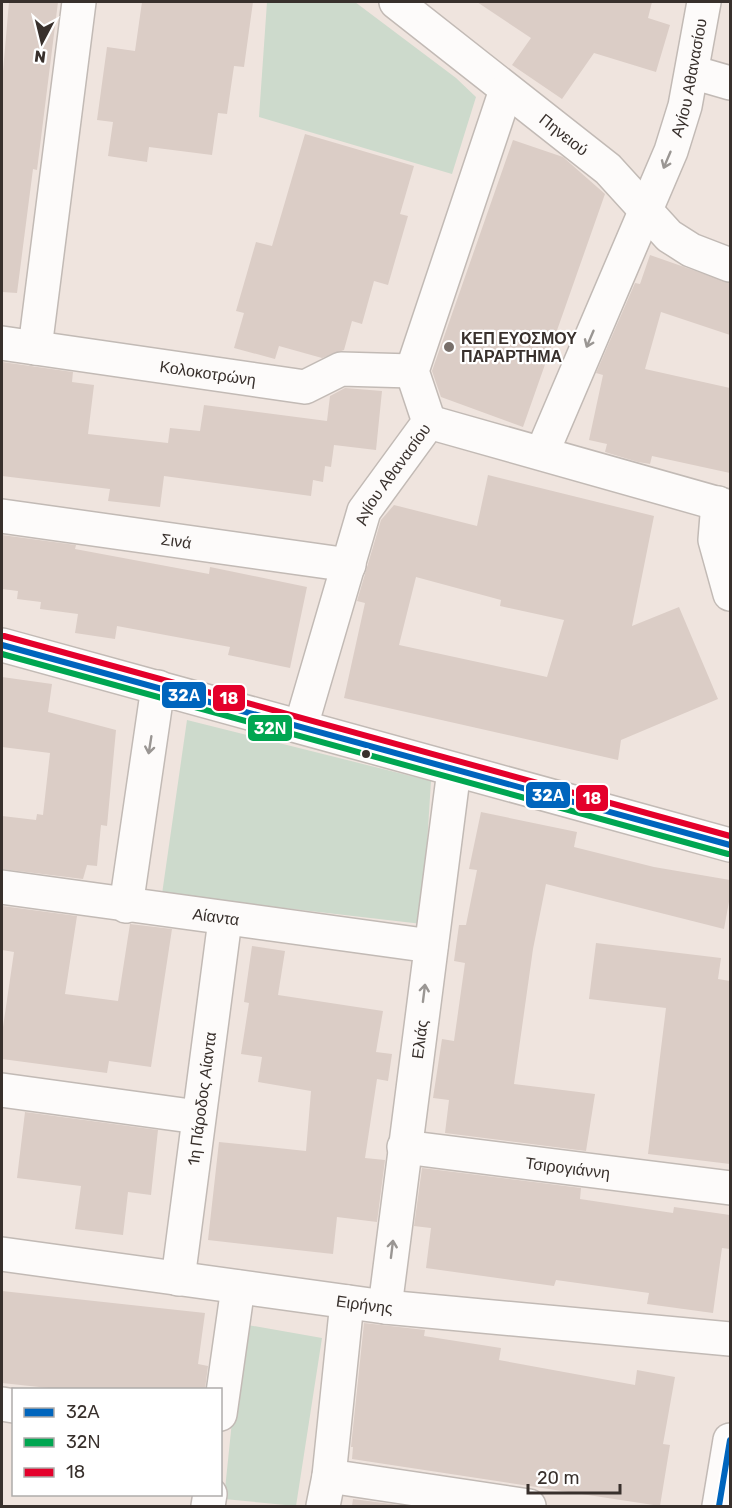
<svg xmlns="http://www.w3.org/2000/svg" width="732" height="1508" viewBox="0 0 732 1508" font-family="Rubik,sans-serif">
	<style>
		.green { fill: #cddacc }
		.building { fill: #dbcdc6; fill-rule: evenodd }
		.lines { fill: none; stroke-linecap: round; stroke-linejoin: round }
		.minor-casing { stroke: #c2bab5; stroke-width: 36 }
		.minor { stroke: #fdfbfa; stroke-width: 33 }
		.bus-1-casing { stroke: #fff; stroke-width: 10 }
		.bus-2-casing { stroke: #fff; stroke-width: 10 }
		.bus-3-casing { stroke: #fff; stroke-width: 10 }
		.bus-1 { stroke: #0065bd; stroke-width: 6 }
		.bus-2 { stroke: #00a651; stroke-width: 6 }
		.bus-3 { stroke: #e4002b; stroke-width: 6 }
		.oneway { stroke: #9a9693 }
		.poi-dot { fill: #786f6a; stroke: #fff; stroke-width: 2 }
		.bus-dot { fill: #38302c; stroke: #fff; stroke-width: 2 }
		.labels { text-anchor: middle; dominant-baseline: central; stroke-width: 4.5; stroke-linejoin: round; paint-order: stroke }
		.street-label { font-size: 16px; fill: #38302c; stroke: #fff }
		.poi-label { font-size: 16px; font-weight: bold; fill: #38302c; stroke: #fff; text-anchor: start }
		.line-badge { stroke: #fff; stroke-width: 2 }
		.badge-label { font-size: 16px; text-anchor: middle; font-weight: bold; fill: #fff }
	</style>
	<rect width="100%" height="100%" fill="#efe4de"/>
	<path class="green" d="M267,2h88l101,76 20,19 -24,77 -193,-57z
		M187,720l244,61 -9,143 -260,-30z
		M242,1324l80,14 -26,168 -72,-7z"/>
	<path class="building" d="M9,2h49l-21,168 -4,-1 -16,124 -15,-1v-209z
		M142,2h111l-9,65 -10,-1 -7,48 -9,-1 -6,42 -63,-8 -2,15 -39,-6 5,-34 -16,-2 10,-73 28,4z
		M477,2h175l-4,16 22,7 -14,47 -62,-19 -32,46 -50,-34 19,-27z
		M305,134l109,32 -14,48 8,2 -20,69 -14,-4 -12,43 -10,-3 -8,29 -22,8 -43,-12 -4,13 -41,-11 10,-35 -8,-2 20,-69 16,4z
		M513,140l50,17 42,37 -82,233 -82,-30 -9,-26z
		M650,255l80,28v52l-69,-23 -16,57 85,19v85l-78,-17 -2,8 -12,-2 -33,-10 2,-8 -18,-4 14,-65 -7,-2 39,-90 5,1z
		M2,362l71,10 -1,10 22,3 -6,49 80,9 2,-15 30,3 4,-26 123,16 3,-25 15,-8 37,3 -6,59 -42,-5 -3,22 -6,-1 -2,16 -10,-2 -2,16 -147,-20 -4,31 -52,-6 2,-12 -108,-13z
		M488,475l166,41 -22,110 47,-19 39,92 -97,41 -3,20 -274,-62 21,-95 -8,-2 24,-81 13,-15 83,21zM416,577l85,23 -1,6 64,14 -17,57 -148,-32z
		M2,535l74,10 -1,4 134,25 1,-7 97,20 -17,81 -62,-13 2,-8 -113,-21 -2,13 -40,-6 3,-19 -38,-5 1,-7 -24,-3 1,-8 -16,-2z
		M2,677l50,7 -4,28 68,18 -9,96 -6,-1 -4,41 -10,-1 -4,14 -81,-10v-53l34,4 1,-6 6,1 7,-62 -48,-6z
		M481,812l96,20 -3,15 80,20 76,13v16l-6,33 -178,-45 -13,65 -19,135 81,10 -9,57 -141,-18 4,-33 -16,-2 9,-59 12,2 11,-78 -11,-2 5,-36h7l11,-55 -8,-1z
		M2,906l75,10 -12,78 53,7 12,-77 42,5 -21,138 -42,-6 -2,12 -105,-14v-25l12,-82 -12,-2z
		M596,943l125,15 -3,21 12,2v183l-82,-10 18,-146 -77,-9z
		M252,946l33,5 -7,44 105,16 -7,41 16,2 -4,27 -11,-2 -12,79 20,2 -8,62 -40,-5 -4,37 -125,-14 11,-98 87,9 5,-60 -53,-9 4,-25 -21,-3 8,-51 -5,-1z
		M25,1112l133,18 -7,65 -23,-3 -5,43 -48,-6 6,-43 -64,-8z
		M422,1168l159,20 -1,11 93,14 1,-6 56,8v34l-8,-1 -9,65 -66,-9 2,-11 -93,-13 -2,6 -128,-18 5,-40 -17,-2z
		M2,1291l203,22 -7,51 10,2 -3,23h-147l-56,-6z
		M364,1323l61,7 -1,6 77,12 -2,12 136,25 2,-15 38,7 -12,67 7,1 -10,61 -308,-47 1,-12h-2z
		M353,1499l53,7h-54z"/>
	<g class="lines">
		<defs>
			<g id="minor">
				<path id="s1" d="M396,2l212,167 61,67 22,14 39,15"/>
				<path d="M692,72l38,11"/>
				<path id="s2" d="M2,343l303,44 36,-18 71,2"/>
				<path d="M35,348l44,-346"/>
				<path d="M429,422l301,85"/>
				<path id="s3" d="M542,453l129,-302 14,-45 19,-104"/>
				<path d="M718,503l-3,37 15,54"/>
				<path id="s4" d="M2,516l347,49"/>
				<path d="M2,645l728,200"/>
				<path id="s5" d="M301,726l63,-215 65,-89 -17,-51 94,-281"/>
				<path id="s6" d="M2,887l429,59"/>
				<path d="M126,906l32,-219"/>
				<path d="M2,1090l196,27"/>
				<path id="s7" d="M404,1147l326,41"/>
				<path id="s8" d="M2,1254l383,53 345,32"/>
				<path id="s9" d="M178,1279l47,-359"/>
				<path id="s10" d="M385,1307l69,-537"/>
				<path d="M2,1404l12,2"/>
				<path d="M220,1414l18,-127"/>
				<path d="M329,1476l200,30"/>
				<path d="M208,1506l2,-12"/>
				<path d="M323,1506l6,-30 18,-174"/>
				<path d="M719,1506l11,-66"/>
			</g>
		</defs>
		<use href="#minor" class="minor-casing"/>
		<use href="#minor" class="minor"/>
		<defs>
			<path id="bus-1" d="M2,645l728,200
				M719,1506l11,-66"/>
			<path id="bus-2" d="M2,654l726,200"/>
			<path id="bus-3" d="M4,636l726,200"/>
		</defs>
		<use href="#bus-1" class="bus-1-casing"/>
		<use href="#bus-2" class="bus-2-casing"/>
		<use href="#bus-3" class="bus-3-casing"/>
		<use href="#bus-1" class="bus-1"/>
		<use href="#bus-2" class="bus-2"/>
		<use href="#bus-3" class="bus-3"/>
	</g>
	<defs><path id="oneway-shaft" d="M-6 0H5M1.5-3L5.5 0L1.5 3" fill="none" stroke-width="1.6" stroke-linecap="round" stroke-linejoin="round" transform="scale(1.5)"/></defs>
	<g class="oneway">
		<use href="#oneway-shaft" transform="translate(667 160) rotate(113)"/>
		<use href="#oneway-shaft" transform="translate(590 339) rotate(113)"/>
		<use href="#oneway-shaft" transform="translate(150 745) rotate(99)"/>
		<use href="#oneway-shaft" transform="translate(424 993) rotate(-83)"/>
		<use href="#oneway-shaft" transform="translate(392 1249) rotate(-83)"/>
	</g>
	<circle class="poi-dot" cx="449" cy="347" r="6"/>
	<circle class="bus-dot" cx="366" cy="754" r="5"/>
	<g class="labels">
		<g class="street-label">
			<text stroke="none"><textPath href="#s3" startOffset="404">Αγίου Αθανασίου</textPath></text>
			<text stroke="none"><textPath href="#s1" startOffset="214">Πηνειού</textPath></text>
			<text stroke="none"><textPath href="#s2" startOffset="208">Κολοκοτρώνη</textPath></text>
			<text stroke="none"><textPath href="#s5" startOffset="270">Αγίου Αθανασίου</textPath></text>
			<text stroke="none"><textPath href="#s4" startOffset="176">Σινά</textPath></text>
			<text stroke="none"><textPath href="#s6" startOffset="216">Αίαντα</textPath></text>
			<text stroke="none"><textPath href="#s10" startOffset="270">Ελιάς</textPath></text>
			<text stroke="none"><textPath href="#s9" startOffset="182">1η Πάροδος Αίαντα</textPath></text>
			<text stroke="none"><textPath href="#s7" startOffset="165">Τσιρογιάννη</textPath></text>
			<text stroke="none"><textPath href="#s8" startOffset="366">Ειρήνης</textPath></text>
		</g>
		<g class="poi-label">
			<text x="461" y="338">ΚΕΠ ΕΥΟΣΜΟΥ<tspan x="461" dy="18">ΠΑΡΑΡΤΗΜΑ</tspan></text>
		</g>
	</g>
	<g class="line-badge">
		<rect x="161" y="681" width="46" height="28" rx="6" fill="#0065bd"/>
		<rect x="212" y="684" width="34" height="28" rx="6" fill="#e4002b"/>
		<rect x="247" y="714" width="46" height="28" rx="6" fill="#00a651"/>
		<rect x="525" y="781" width="46" height="28" rx="6" fill="#0065bd"/>
		<rect x="575" y="784" width="34" height="28" rx="6" fill="#e4002b"/>
	</g>
	<g class="badge-label">
		<text x="184" y="701">32Α</text>
		<text x="229" y="704">18</text>
		<text x="270" y="734">32Ν</text>
		<text x="548" y="801">32Α</text>
		<text x="592" y="804">18</text>
	</g>
	<rect width="732" height="1508" fill="none" stroke="#38302c" stroke-width="6"/>
	<rect x="12" y="1388" width="210" height="108" fill="#ffffff" stroke="#afacab" stroke-width="1.5"/>
	<rect x="24" y="1408" width="30" height="9" fill="#0065bd" stroke="#afacab" stroke-width="1.5"/>
	<text x="66" y="1418" font-size="18" fill="#38302c">32Α</text>
	<rect x="24" y="1438" width="30" height="9" fill="#00a651" stroke="#afacab" stroke-width="1.5"/>
	<text x="66" y="1448" font-size="18" fill="#38302c">32Ν</text>
	<rect x="24" y="1468" width="30" height="9" fill="#e4002b" stroke="#afacab" stroke-width="1.5"/>
	<text x="66" y="1478" font-size="18" fill="#38302c">18</text>
	<g transform="translate(42 42) rotate(187)" stroke="#ffffff" stroke-width="4.5" paint-order="stroke">
	<path d="M0-4.5L10 22L0 15L-10 22Z" fill="#38302c"/>
	<text y="-9" font-size="16" font-weight="bold" text-anchor="middle" fill="#38302c">N</text>
	</g>
	<path d="M528 1484v9h92v-9" fill="none" stroke="#38302c" stroke-width="3"/>
	<text x="537" y="1484" font-size="18" fill="#38302c" stroke="#ffffff" stroke-width="4.5" paint-order="stroke">20 m</text>
</svg>
